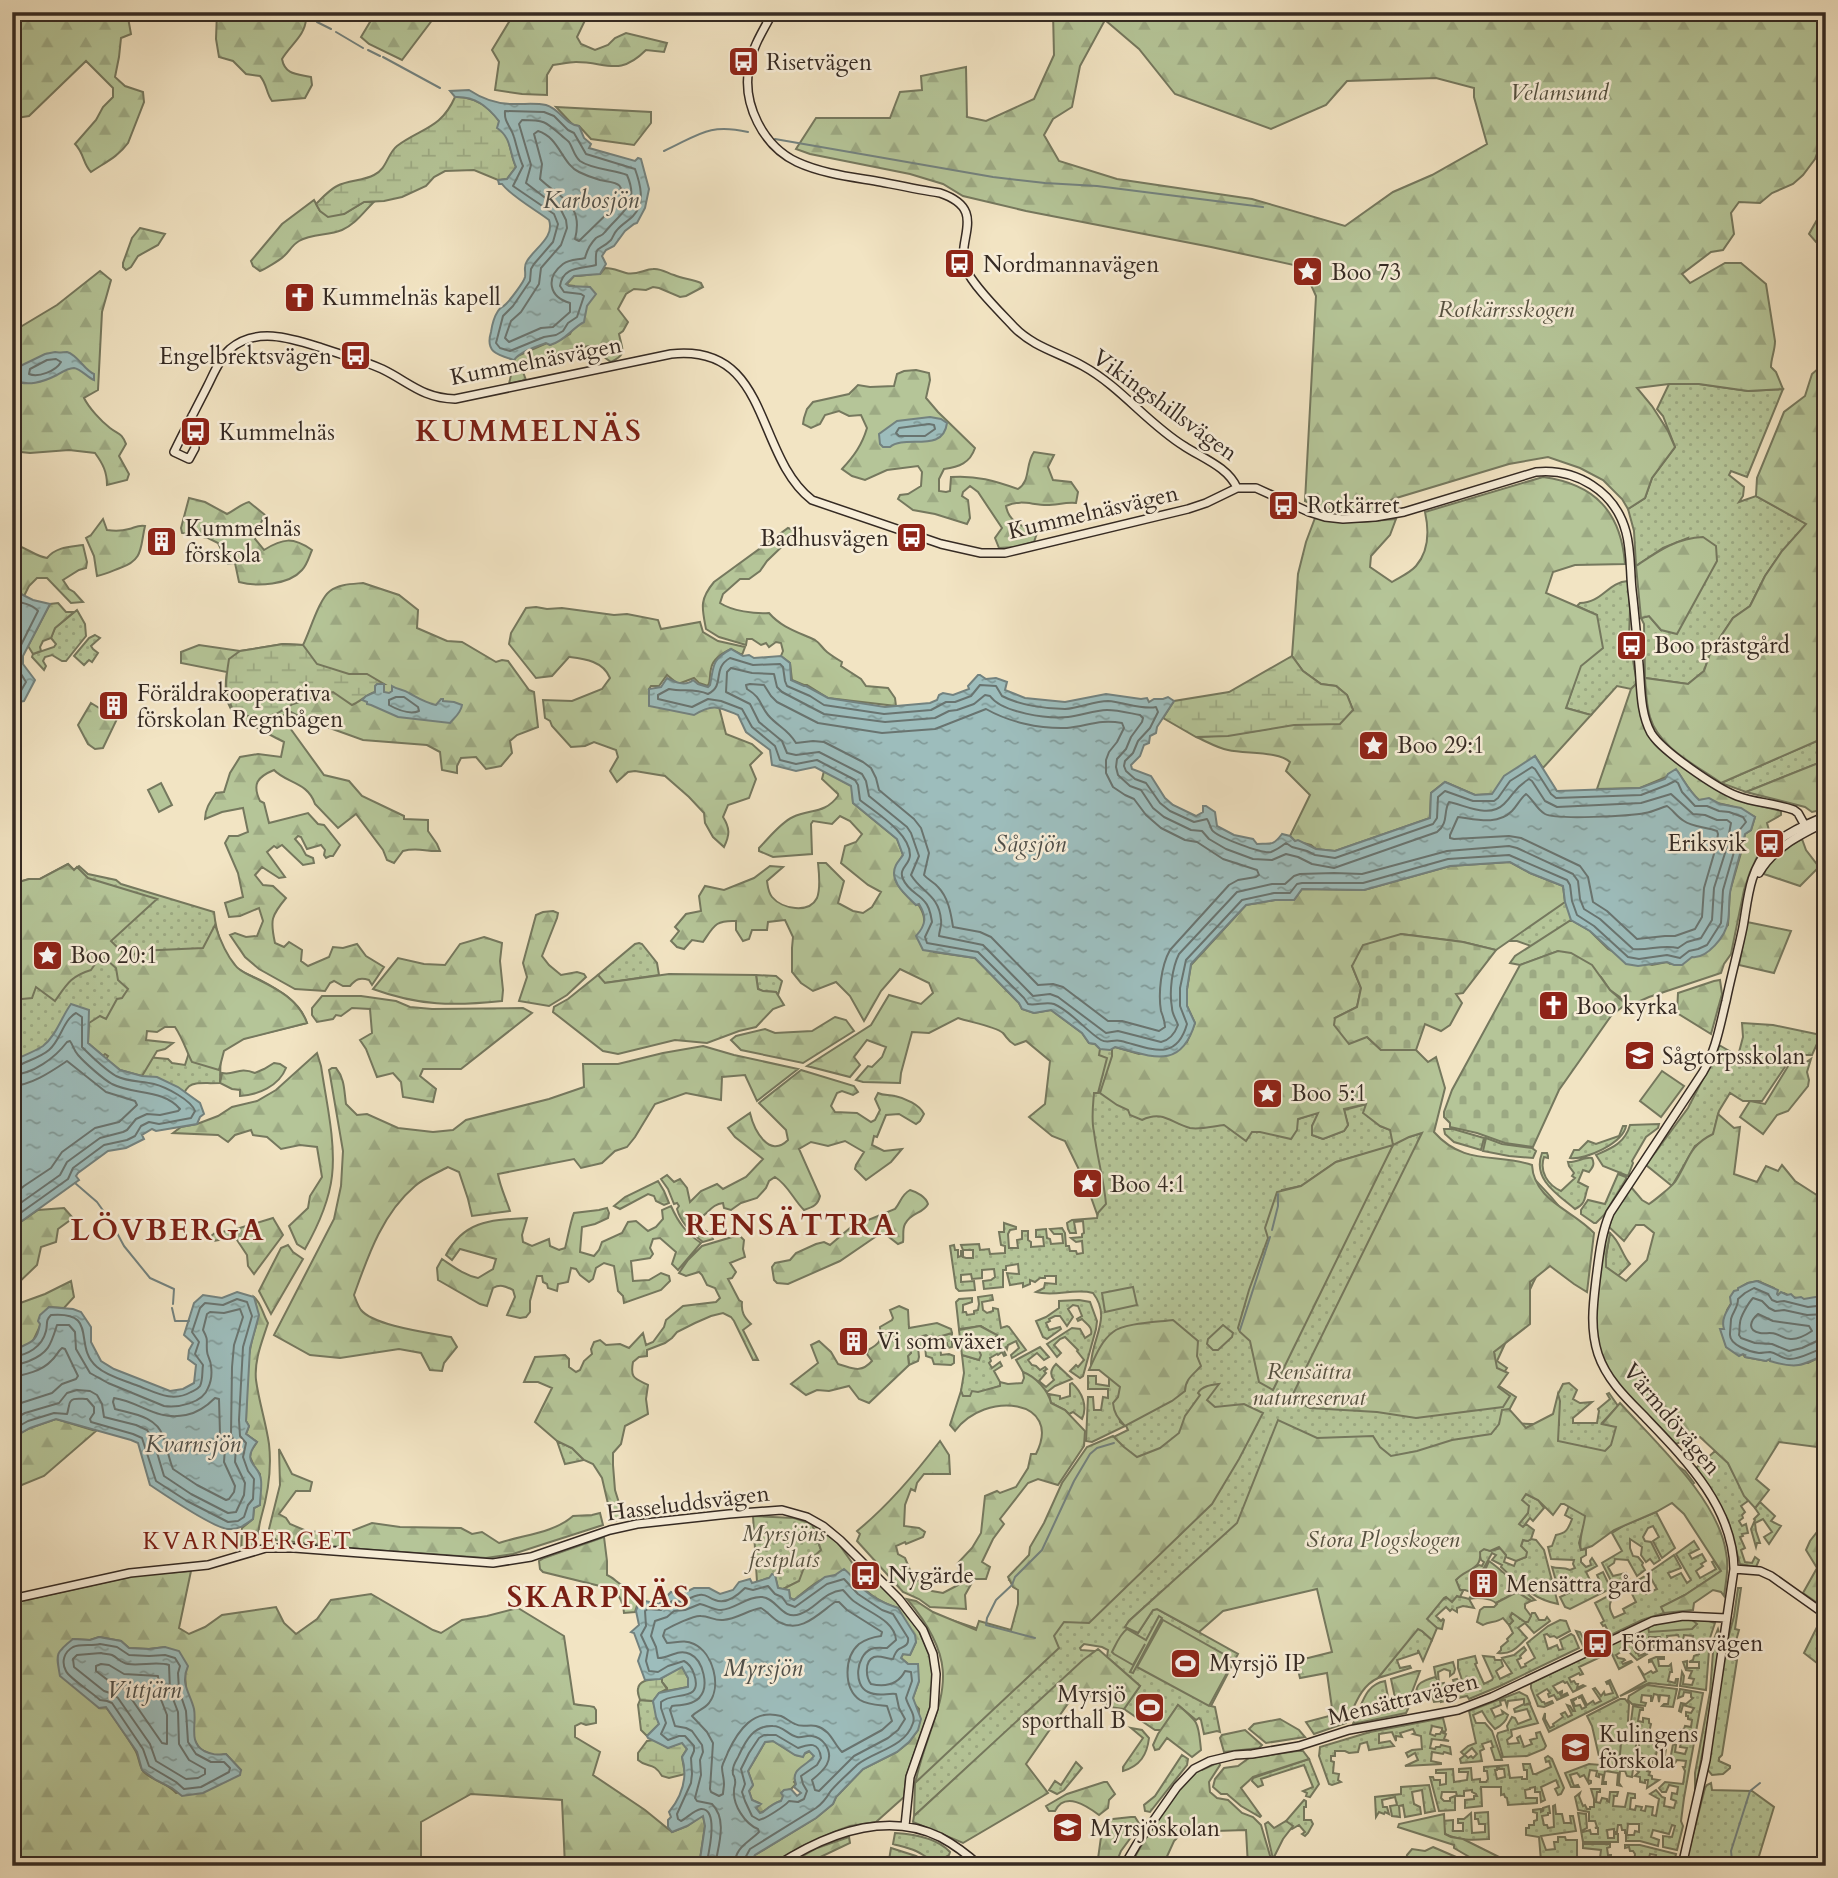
<svg xmlns="http://www.w3.org/2000/svg" width="1838" height="1878" viewBox="0 0 1838 1878" font-family="Cardo,serif">
	<style>
		.green { fill: url(#green-dots); stroke: #75785e; stroke-width: 2; fill-rule: evenodd }
		.forest { fill: url(#forest-firs); stroke: #75785e; stroke-width: 2; fill-rule: evenodd }
		.wetland { fill: url(#wetland-marsh); stroke: #75785e; stroke-width: 2 }
		.cemetery { fill: url(#cemetery-stones); stroke: #75785e; stroke-width: 2 }
		.pitch { fill: #b5c598; stroke: #75785e; stroke-width: 2 }
		.water { fill: url(#water-ripples); stroke: #73827f; stroke-width: 2; fill-rule: evenodd }
		.lines { fill: none; stroke-linecap: round; stroke-linejoin: round }
		.shore { stroke: #697470; stroke-width: 2 }
		.stream { stroke: #73827f; stroke-width: 2 }
		.secondary-casing { stroke: #352a23; stroke-width: 10 }
		.secondary { stroke: #f7edd8; stroke-width: 7 }
		.labels { text-anchor: middle; dominant-baseline: central; stroke-width: 5; stroke-linejoin: round; paint-order: stroke }
		.poi-label { font-size: 23px; fill: #352a23; stroke: #f7edd8; text-anchor: start }
		.park-label { font-size: 23px; font-style: italic; fill: #555140; stroke: #f7edd8 }
		.street-label { font-size: 23px; fill: #352a23; stroke: #f7edd8 }
		.water-label { font-size: 24px; font-style: italic; fill: #4f4f49; stroke: #f7edd8 }
		.neighbourhood-label { font-size: 24px; letter-spacing: 2px; fill: #7a1f14; stroke: #f7edd8 }
		.district-label { font-size: 30px; font-weight: bold; letter-spacing: 2px; fill: #7a1f14; stroke: #f7edd8 }
	</style>
	<defs>
		<pattern id="green-dots" width="8" height="8" patternUnits="userSpaceOnUse" patternTransform="scale(1.75)"><rect width="8" height="8" fill="#b5c598"/><path d="M2 2h.1M6 6h.1" fill="none" stroke="#9ca983" stroke-width="1.8" stroke-linecap="round"/></pattern>
		<pattern id="forest-firs" width="22" height="20" patternUnits="userSpaceOnUse" patternTransform="scale(1.75)"><rect width="22" height="20" fill="#b5c598"/><path d="M5 1l3.5 6h-7zM16 11l3.5 6h-7z" fill="#9ca983"/></pattern>
		<pattern id="wetland-marsh" width="20" height="14" patternUnits="userSpaceOnUse" patternTransform="scale(1.75)"><rect width="20" height="14" fill="#b5c598"/><path d="M1 5h8M5 5V1M11 12h8M15 12V8" fill="none" stroke="#9ca983"/></pattern>
		<pattern id="cemetery-stones" width="16" height="16" patternUnits="userSpaceOnUse" patternTransform="scale(1.75)"><rect width="16" height="16" fill="#b5c598"/><path d="M2 7V4a2 2 0 0 1 4 0v3zM10 15v-3a2 2 0 0 1 4 0v3z" fill="#9ca983"/></pattern>
		<pattern id="water-ripples" width="26" height="14" patternUnits="userSpaceOnUse" patternTransform="scale(1.75)"><rect width="26" height="14" fill="#9dbdbc"/><path d="M2 4q2-2 4 0t4 0M15 11q2-2 4 0t4 0" fill="none" stroke="#819a98"/></pattern>
	</defs>
	<rect width="100%" height="100%" fill="#f2e4c3"/>
	<filter id="stains"><feTurbulence type="fractalNoise" baseFrequency=".00286" numOctaves="4"/><feColorMatrix values="0 0 0 0 .2 0 0 0 0 .09 0 0 0 0 .02 0 0 0 .5 -.17"/></filter>
	<radialGradient id="worn" r=".72"><stop offset=".6" stop-color="#630" stop-opacity="0"/><stop offset="1" stop-color="#630" stop-opacity=".3"/></radialGradient>
	<path class="green" d="M1669,384h30l49,7 35,-2 -36,88 -16,-6 -2,4 15,12 -1,9 -4,6 17,-6 51,28 -25,27 -17,25 -15,30 -17,12 -22,33 -7,20 -16,13 -43,-6 -1,-54 -3,-6 8,-2 12,14 27,-92 -25,10 -27,18 -2,-35 -6,-22 17,-11 7,-20 23,-31 -12,-31 -6,-7z
		M1628,581l2,28 -1,29 8,45 -6,6 -14,-3 -26,29 -25,-7 31,-93 -20,-9 3,-3c22,0 28,-21 48,-22z
		M77,610l8,14 1,12 -20,25h-4l-10,-6 -7,2 -2,4 3,5 -2,4 -12,-13 1,-3 21,-7 2,-3 -5,-6 4,-10z
		M95,635l5,3 -9,8 2,3 5,4 -6,9 -3,-2 -5,5 -10,-9 15,-18z
		M1826,737v23l-80,32 -25,-9z
		M1520,823l111,179 -50,-38 -64,-23h-12l-161,12 -86,179 62,-20 -8,14v9l11,4 21,-8 4,-6 -4,-15 23,-6 13,22 29,11 13,-4 -4,8 110,30c12,16 29,29 38,46l-33,66 -36,78 10,7 -11,16 20,13 -9,17 -1,9 53,2 -1,-31 5,-10 6,-1 8,7 -4,9 7,4 12,-1 -19,16v5h24l2,-12 -1,-2 12,-10 -3,-5 2,-1 9,13 -16,17 14,3 69,45 9,12 -18,10 -92,32 -5,18 2,7 5,-1v6l-5,3v4l5,5 5,-2 -1,-4 2,-3 5,8 -11,6 7,14 2,1 6,-3 -4,-9 6,-3 7,15v2l-40,20 -5,-2 -5,-10 11,-5 -1,-3 3,-2 -7,-12 -10,6 -4,-14c7,2 11,0 18,3l5,-2 -2,-4 1,-4 -23,-1 -3,-12 4,-1 4,-11c11,-2 12,-6 16,-16l-7,-4 4,-9 -39,-19 -39,37 -50,77c9,-7 18,-5 28,-2l3,-5 -1,-2 -6,-2h-5l-4,-10 5,-6 18,-9 3,1 2,-4 -3,-2 -2,-8 5,-3 7,2 10,-3 5,7 -2,7 10,4 2,-5 10,-4 -5,-11 2,-6 4,1 4,-2 5,1 8,10 14,54c-26,-5 -38,-20 -57,-37l1,-2 -10,-5 4,-5 -4,-2 -18,33 10,5 5,-11 -7,-3 7,-16c17,12 30,27 46,39l-4,1 -14,-9 -21,11c-6,-5 -19,-6 -27,-4l5,9 -11,-2 -6,2v4l-5,-3 -2,2 -4,-4 -10,9 5,5 2,-2 1,1 -2,9 -5,-1 -9,-7 -7,9 11,10 -9,21 -5,-11v3l-21,7 3,8 10,-2 1,2 -33,10 35,-44 -65,-49 -186,6 -33,30 -4,6 13,6 15,-23 4,-1 81,45 -27,52 4,1 5,25 -3,-1 -13,3 -3,-14 -2,-2 -3,2 -18,-15 -16,25h-7l-31,-21 16,-23 -33,-29 1,-7 -6,-3 -18,-3 -4,4 1,2 14,1 -181,165 1,-33 26,-70 8,-94 44,15 29,7 8,-43 -21,-18 22,-25 58,-106 39,-19 -10,-22 2,14 5,4 -33,16 -6,-1 2,-44h5l1,13h7l2,-13 5,1v-9h-20v-13h8v8l13,2v-10l9,8 -13,-20h-14c1,-27 21,-46 2,-71 -19,-5 -38,4 -57,-1l8,-4 1,-5 11,1v-8h-11v2h-5l-5,4 -5,-2v4l-7,3v-4l-13,2 -3,-12 12,1 -1,-10 -12,2v4h-3v17l-19,2 -1,-8 8,-1 4,-3 -1,-8 -12,1v8l-10,1 -1,-5 -10,1v7l13,-1 1,9 -16,1 -3,-3 -6,-42 4,-1 1,5h3v7l3,-1v-5h2v6l3,1h7v-8h-10l-2,-5 18,-1 1,6 9,-1 1,5 15,-1v-7l-4,-1 -2,-13h5v-9l12,4v2l-6,1 -2,4 1,14h9l-1,-8 5,-1v-8h6v9l3,2v5l13,-1 -1,-9h-7v-7l10,-1 1,9 3,1 1,5 12,-1 -1,-9h-8l-4,-5 12,-1 3,5 1,13h3l1,5h6l1,3 6,-1 -1,-12 -6,1 -5,-4 11,-1v-3l2,-1 -1,-12 -9,1 2,11h-6l-2,-4 -1,-6 5,-3 25,-2 1,-5 -22,-160zM1393,1146l-109,50 -2,-6 19,-4 35,-24z
		M68,864l6,6 5,-4 9,8 28,6 5,4 93,28c2,20 8,40 22,55 7,6 16,9 24,13 19,10 40,22 47,43l-65,16 -47,-19 -59,8 11,29 21,2 4,4 13,2 9,-28 27,5 -1,41c-30,1 -32,-5 -42,26l-166,30v-255l17,-5h11z
		M639,943l3,1 15,19 2,12 -55,8 -6,-8 37,-31z
		M756,975l20,1 6,5 -4,14 -2,-3 -14,-1 -4,-2z
		M1742,1023l31,2 48,10 -9,20h-19l-31,46h-19l-13,-8 -11,18 -6,24 -18,11 -23,40 -26,-21 42,-57 30,-58 1,-5 19,11 5,-19z
		M1659,1124l-1,4 -12,9 -14,24 1,2 -5,13 -25,-10 -7,-11c16,-7 29,-12 34,-30z
		M1623,1126h3c-3,17 -40,34 -56,32l4,-8h5l9,-9 8,3 23,-8z
		M1444,1129h9l31,9 -3,12 -27,-8 -9,-8z
		M1486,1138l16,6 30,4 4,3 -3,7 -24,-2 -26,-5z
		M1542,1153h5l1,3v2l-4,-1c-5,15 4,28 17,34l14,-13 -3,-2 2,-3 -5,-7 -1,-4c8,1 18,-6 24,-4 3,6 1,9 -3,14l-6,-2 -5,12 10,5c-4,10 -1,16 -13,22 -18,-15 -43,-30 -33,-56z
		M1618,1174l8,3v2l-22,36 -8,8h-2l-13,-9v-4l7,-10 17,4z
		M1610,1233c11,10 11,20 20,31l-12,12 -12,-9v-11z
		M992,1295l1,5 -11,2 1,8 4,3 6,-2v-3l5,1 3,19 6,-2 2,1 17,23 -14,8 -1,-3 8,-7 -3,-7 -8,4 -1,4 -1,-2 -3,2 3,6 -2,1 -2,-4 -4,3 -1,-1 -7,4 1,3 -2,2 3,5 8,-6 2,4 -8,5 6,11v4l-30,10 -7,1 -2,-6 3,-18 -2,-18 17,5 -1,-12 15,-14 -12,-8 -22,3 -3,-27 3,-3 13,-1v4l-9,3v7h3l1,3 7,-1v-3l4,-1 1,-6 -1,-7z
		M1079,1300l11,2 7,19 -1,8 -13,47 -3,2 -10,-7 6,-6 2,2 6,-7 -7,-9 1,-1 -13,-13 -5,2 -6,6 7,8 -4,4 -10,-13 25,-16 8,1 5,9 6,-4c2,-7 -5,-10 -9,-15l-4,2 -1,-2 5,-3 -4,-10 -5,-1 -5,4 5,8 -6,9 -7,-10h-5l-6,3 1,2 -4,2 3,7 11,-3 1,2 -14,10 -4,-2 -7,-16 10,-4 13,-9v-7z
		M952,1333v14l-4,1 -1,-5 -7,1 1,11 8,-1 5,2v7l-3,2 -17,-1 -2,-6 -6,-2 -1,-10 -7,1 1,10 -1,4 -9,4 -1,-10 3,-2v-14l15,-4 4,4z
		M1040,1347l9,10 -5,3 -7,-7 -9,7 4,5 4,1 4,4 5,-3 2,2 -3,2 2,2 -7,8 7,6 8,-7c-5,-6 -3,-11 2,-16l16,15 -17,7 -8,6 -15,-15 -9,-5 -7,-12z
		M1072,1383c10,9 16,23 10,36l-9,-7 -4,2 -4,-4 -14,-7 -2,-9 11,2v3l10,-3v-12z
		M557,1441l15,7 12,12 -19,4z
		M1715,1451l13,12 20,38 -7,5 4,6 -3,3 1,3 -4,3 3,5 4,-2 2,9 -6,1 1,2 -3,1 5,11 -4,2 4,12 7,1 3,-6 4,3 -3,7 -16,-3 -12,-44 -32,-52z
		M1526,1494l12,6 6,8 -11,13 -3,-3 -7,9 -5,-3 10,-11 -7,-13z
		M1760,1502l15,14 -4,5 10,5 -12,18 -5,-7 8,-5 -9,-13 -8,4 1,8 4,12h-3l-1,4 -5,-18 4,-9 -1,-1 5,-5 -4,-6z
		M1656,1512l19,36 -13,10 -9,-17 6,-4 -6,-11 -5,2 -5,9 2,4 6,1 9,18 -6,4 -4,-5 -4,3 -5,-7 1,-8 -12,-8v9l3,8 5,1 5,6 -1,2 3,5 -8,6 -9,-16 -13,-1 -1,4 -6,4 5,9 13,-3 3,5 -15,9 -12,-24 20,-12 -10,-18 13,-8z
		M753,1516l41,2 18,6 9,26 -16,15 -5,16 -17,8 -5,-1 -3,-12 -18,6z
		M1694,1541l5,8 -10,5 3,5 10,-5 4,7 -5,3 2,2 -7,5 4,7 16,-9 -4,-7 2,-1 7,10 -36,24 -23,12 2,6 -22,7 -58,28 -8,-17 4,1 5,10 3,-2 -4,-7 8,-3 4,7 9,-5 2,-3 -2,-4 -2,1 -2,-3 3,-2 -9,-18 13,-7 3,5c-3,6 0,11 3,17l11,-5 -2,-4 13,-7 -8,-16 19,-11 4,8 -8,5 3,6 11,-5 -9,-16 26,-18 7,13 -13,5 3,5 10,-5 6,10 4,-3 -15,-26z
		M1738,1588h3l-6,41 4,1 -8,29 6,1 -15,95 -3,3v3l11,5v2l-7,6 -11,1 -5,-6 17,-115 10,-38z
		M1512,1613h3l5,6h9l3,-6h3l4,7h6l2,-3 3,4 -16,12 -9,-10 -7,5 9,10c-10,9 -15,17 -29,15l3,-3v-3l7,-6 -1,-2 6,-6 -4,-8 4,-4 -3,-4z
		M1822,1617l4,2v21l-8,14 3,2 2,-2 3,1v15l-22,-17z
		M1691,1619l15,1 9,3 -5,15 -4,52 -26,-4 2,-14 2,4 -1,8 9,1 2,-6 -5,-1 3,-7 -6,-1 -3,-8 4,-1v7h12v-6h-10l4,-2 1,-4 5,-2v-5h1v-2l-9,1 2,-12 -9,-1 -2,10 -4,-10 -11,1 1,6 5,1v3h-3v2h8v2h-13l-5,-13h-11v5h4l1,7h6v2l-9,1 -10,-11 -9,5 4,7 4,-1 -2,2 1,2 7,-3 1,1 -10,6 -11,-11 -10,6 2,3 6,1 1,1 -3,2 1,2 8,-3 1,1 -13,7 -8,-17 -32,15 4,7 -3,1 -1,-2 -10,5 2,4 3,-1 2,3h2l-1,4 6,-3 2,1 -12,6 -6,-10 -2,1 -2,-2 -10,5 5,7 4,-2v2l-2,1 1,2 6,-3 1,2 -11,5 -3,-5 -5,2 -1,-3 2,-1 -3,-4 -10,6 5,7h2l1,2 7,-3 1,2 -9,4 -6,-1 -7,-18v-5l117,-56 48,-3z
		M1560,1620l6,1 4,10 -13,7 -3,-2 -4,1 -3,-3 -3,1 4,14 9,-4 2,5 4,-1 -3,-9 11,-6 3,2 5,12 -79,38 -31,13 -2,-3 -26,6v-1l-7,1 -3,-9 -14,2c-3,-12 8,-15 18,-18l1,1 -2,-11 19,-5 2,7 -1,4 -4,3v-5l-6,-2 -6,3 1,12 5,-1 2,5 6,1v-2l3,-1 -2,-6 4,-1 1,2 4,-1 -4,-12v-8l17,-4 2,7 -2,1 9,20 8,-4 1,-2 -10,-22 11,1 1,3h6l2,6 -7,5 4,8 12,-6 -10,-15 12,-3 10,-8 2,3 -6,6 1,2 -4,2 4,8 5,-2 -1,-2 10,-6 -8,-15 21,-17z
		M1718,1629c4,13 -1,29 -2,43 -6,40 -13,80 -21,120v-19l15,-81 4,-53z
		M1656,1657h8v2h-6l1,7h10l2,-2 1,8h-2l-2,9 7,2 1,-4h2l-1,7 -28,-3 -29,13 26,-15 -8,-15 6,9 7,-4 2,2 4,-2 -5,-10 -3,1v-2z
		M1610,1680l8,17 -69,35 -6,-13 2,-6v6l5,9 4,-2 -1,-2 10,-7 -2,-3 4,-2 3,5 4,-2 -5,-10 3,1 3,5h2l-4,-11 5,-2v1l-3,2 2,5 5,-1 2,4 4,-2 -5,-10 -2,1 -1,-1 4,-2 5,10 6,-4 2,3 6,-3 -8,-12 2,-1 6,8 3,-4 1,3 8,-2 -4,-10 -2,1 -1,-2z
		M1385,1681l3,16 -4,1 1,7 8,-2 1,5 -14,2 -2,-3 -20,5c6,-14 10,-28 27,-31z
		M1647,1685l30,4 -4,18 -11,-1 2,-2h4l1,-8 -9,-1 -1,7 -1,-7 -4,-1 -2,7h-1v-5l-9,-1 -1,7 5,1 -1,3 -13,-2 -4,-4 1,-4z
		M1680,1689l23,4 -19,105 -3,23 2,5 -6,24 -14,-3v-11l9,1 3,-11 -3,-1 -3,9 -16,-4 -2,7 8,3 -1,6 -18,-5h-14v-6h8l1,-4 4,1v-8h-11l-1,9h-2v-3h-3l-1,-5h-3l-1,7h-3v-3l-7,1 1,8h6v-4h4v8h-35l-5,-29 8,1 1,14 -4,2v2l7,-2 1,4h7v-6h-3l2,-1 -2,-6h-6v-9l-11,-2 -3,-13 5,-4 -1,3 4,10 2,-1 2,4h3v-2h4v-8l-3,-10h9v3h-3l-1,10 4,1 2,-5 5,1v2l2,1 1,-10h8l-1,4h-3l-1,10 12,1 3,-14 7,1v4h-4l-1,11 5,1 1,-4 6,1 -1,3 4,1 1,-5 7,1 -1,8 4,1 3,-17 -9,-5 6,-4 6,7 3,1 -1,8 10,2 2,-7 -5,-2 1,-6 5,1 1,-7 -9,-2 -3,7h-4l-3,-4 6,-6 18,2 2,-13 -2,-4h2l1,-6 -9,-1 -4,6h-4l4,-22 3,1 -1,7 10,2 2,-6 -7,-1 2,-7 6,1 1,-6 -9,-3 1,-3h3l1,-3 6,1 1,-7 -4,-1v-3h-2v-4l5,1 3,-5 -11,-3 -2,7 -2,-1 2,-8 5,1 7,-6 -2,-1v-4l-7,-1 -1,4 -5,2z
		M1519,1692l8,4 3,7 -6,2 6,-1 8,19 -27,7 1,6 -5,4 1,4 11,-1 -2,-5 3,-2 4,11 8,-3 -2,-4 7,-2 -1,-5 4,-1 6,14 -2,3 -17,7 -24,1 -6,-21 1,-3 10,-3 -1,-4 5,-9 3,1 3,6 13,-5 -4,-10 -12,3 -1,-3 10,-5v-5l-16,2 -1,5 -2,-6 -5,1 1,4 -10,4 4,8 8,-3 -1,-3 6,4c-2,7 -7,11 -13,14l-7,-8 -6,-10 -9,4 3,8h9l7,8 10,29h-7l-4,-12 2,-1 -2,-6 -9,3 2,5 -4,2 2,10 -21,2 -1,-4 5,-4 3,3 3,-2 2,2 4,-4 -5,-6 -8,7 -3,-3 7,-6 8,-3 -7,-32z
		M1620,1699h5l4,5 -1,17 9,14 -5,42 -5,-1 -2,-5h-5l-1,12 2,3 -4,-1 1,-12 -13,-2 -2,11h3v2h-4l1,-9 -4,-1v3l-3,-1 1,-5 -7,-1 -2,10 3,1v2l-2,1 -5,-9 -4,2 -3,-4 -7,2 4,11 4,-1 1,2h-8l-6,-14 24,-9 12,1 -9,-39 -5,-10z
		M640,1700l13,1 6,23 -12,12 -6,-6 -3,-25z
		M1633,1706l10,2v2h-3l-2,11 5,1v-4l6,1v4l2,1c-2,9 -5,18 5,22l-2,-2 2,-6h2v5l7,2 2,-3 -2,13h-2l1,-4 -7,-1 -2,11h-3v4h-3l-2,6 3,1 -1,3 3,1v3l7,1 -12,8 1,-8h-3v3l-5,-1v-5l-5,-1 4,-4 -3,-2 4,-34 -9,-14z
		M1443,1718l3,12 -1,2 -3,-1v-3l-10,-2 -2,8 5,2 1,-2h4l1,-2 5,2 -2,5 5,2 -17,-2 -2,9 5,1 1,-2h4l1,-2 9,2 1,7 -7,-2 -1,2 -11,-2 -1,9 10,2v1l-36,2 13,-6 -3,-7 -7,4 -2,-4 6,-3 10,-1 -1,-13 -8,-2 2,-1 -2,-4 -13,4 2,4 -6,-1v5l-4,-9 -13,2v9l11,-2 4,5 -25,4 -2,-8 -7,2 -2,8 -9,1 -4,-2h-10v5h-4v5l3,1 -1,11 6,1 -1,6 3,2 -9,3 -3,-1 -10,-28 1,-9 50,-15z
		M1131,1728l11,2 7,8c-2,17 -9,28 -26,33v-4l20,-29z
		M1182,1755l6,4 -1,6 -37,47 -5,-1 -1,-6 11,-9z
		M1548,1756l4,3 12,29 -3,6 -3,1 -3,-6 4,-2 -3,-7 -15,7 4,13 -4,2 -1,-10h-5v-5l-5,1v1l-5,1 1,8h11v5l-29,2 -1,-7 -2,-1 -1,-3 -3,1v-8h-20l1,19 -17,2v-8l9,-1v-3h3l-1,-2 -4,-2v-2l-8,1v5h-7l-1,-4h-14l-1,6 3,3h6v-3l5,-2v14l-16,1 -9,-34h3l1,3h6v5l6,-1v-11h-10v-3l17,-1 1,13 13,-2 1,-8h-9v-3l12,-1 1,12 8,-1v3h6l2,-3 -1,-8h-3v-4l13,-1v4h-2l2,9 8,-2 -1,-8h-5v-3l9,-1 2,13 12,-1v2h5v-9h-3l-1,-6h7l3,10h3l15,-7 -2,-6 -3,1 -1,-4z
		M1309,1759l10,25 -9,13 -4,-1 1,-3 -4,-2 10,-4 -9,-22 -43,14 2,6 -5,2 -6,-6 1,-3z
		M1076,1762l6,6 -18,22 -7,4 -8,-4 6,-9 6,4z
		M1711,1783l1,7 40,1 22,16 -18,59h-71l20,-78 2,-3z
		M1429,1785l6,26 -10,2 -3,-23 -10,2 2,12 6,3 1,7 -16,3 -2,-12 -4,1 1,11 -8,-1 -2,-10 7,-1 -2,-8 -13,3 1,7h4l2,7 -4,-2 -1,2 -5,-2 -3,5 -1,-20 26,-3v-7z
		M1304,1800l2,1v6h-2v13h7l2,4 -5,9 -3,3 -3,-2 3,-2 -6,-7 -7,4 -6,-8z
		M1555,1805l1,9h6l2,9h7l-1,-7h3l3,15 -35,5 5,14 9,-1 -1,-7h4v-5h7l1,3h11v18l-36,3 -2,-24 -13,-2v-7h3v-3h5v-4l3,-1v-7l-4,-1v-2l8,-1v3l2,-1v-3l6,-2 1,7h-2v2l-6,1 2,9h3l1,3 6,-1 -1,-21z
		M1488,1812l1,27c-16,1 -30,2 -44,-5l-2,-13 10,-1v11h10v-8h-5v-4h6l7,-6 1,20 13,-1v-8h-6l-1,-5h-3v-6z
		M895,1833c18,1 42,5 55,19l-1,3c-16,10 -19,3 -33,-4 -7,-3 -16,-5 -23,-7z
		M1583,1844h27v3l-3,1 1,7h3v4l10,-1v4h4l2,2h7l1,-10 -2,-3h-3l-1,-4 -4,1v-3h15l36,9 -2,10 -19,-4 1,-5 -6,-1 -2,8 6,1 1,-2 8,2 1,3h-65l2,-16 -18,-2z
		M891,1848l25,8 12,7 17,-2 4,1 5,4h-66z"/>
	<path class="forest" d="M12,12h115l4,22 -10,4 -2,19 -4,20 10,9 18,6 1,10 -16,41c-10,14 -24,20 -37,29 -8,-8 -7,-19 -16,-28l21,-24 7,-13 10,-10v-9l-27,-27 -57,55 -12,2 -5,-6z
		M217,12h75l14,7c-1,17 -16,26 -24,40 3,16 15,15 29,18l1,8 -7,13 -33,3c-6,-8 -5,-17 -12,-25l-14,-2 -13,-13 -14,-4 -3,-18z
		M400,12h32l1,7 -31,41 -33,-16 -8,-7 12,-20z
		M515,12h74l-12,25 4,7 14,6 13,-5 7,-7 11,-5 41,10 -3,9 -18,-2c-27,27 -39,12 -70,12 -7,0 -15,2 -23,3l-6,10v20l-25,-1 -27,-4 4,-28 -7,-12z
		M1053,12h773v117l-11,30 -12,16 -10,9 -21,9 -12,10 -21,-1 -8,11 3,21 -11,16 -12,2 -29,22 8,9 35,-20h16l25,21 9,57c0,10 -4,17 -4,26l5,5 7,17 -35,2 -49,-7h-30l-32,4 15,18 16,25 7,16 -23,31 -7,20 -17,11 -6,-10 -19,-19 -23,-12 -32,-11 -39,7 -116,35 -18,12 -23,1 -31,-4 -16,-7 11,-205 -13,-29 -92,-20 -185,-36 -63,-15 -20,-12 -33,-10 -100,-20 -14,-5 20,-31h74l10,-26 22,-2 -1,-14 45,-9 1,50 19,4 48,-22 20,-44zM1105,20l34,29 36,45 96,35 55,-24 21,-24 89,-3 38,10v9l13,47 -55,31 -39,17 -48,34 -93,-27 -135,-20 -58,-18 -15,-26 9,-16 19,-12 8,-41z
		M556,107l95,5v11l-17,22 -43,-6 -12,-13 -6,-1z
		M314,200l6,11 24,3 20,-12 11,-1c-11,10 -19,23 -33,29 -14,6 -30,3 -43,11 -7,4 -10,11 -16,16 -3,3 -18,12 -23,14l-7,-5 -2,-5 31,-37z
		M1826,204v45l-10,-7 -7,-8z
		M140,228l25,6 -7,11 -20,11 -7,11 -5,3 -3,-3v-4l9,-25z
		M605,268c9,0 13,3 21,5 10,3 19,-4 27,-4 8,-1 14,4 21,6 9,4 18,4 27,8l2,4 -17,9 -6,1 -21,-9 -6,-1 -7,3 -12,-1 -8,5 -8,15 10,13 -5,9 -4,3c3,15 9,20 -8,28l-22,-16c-13,2 -26,5 -38,10 -4,8 -17,9 -24,11l-4,5 3,8 -17,4 6,-27 32,-14 3,2 20,-11 3,-6 1,-42 -8,-1 8,-9c8,1 17,-3 26,-2z
		M100,271l11,9 -9,32 -4,78 -14,8c5,10 17,23 26,30 9,7 11,4 16,16l-7,12 10,18 -2,6 -20,5c0,-13 -4,-21 -12,-32l-26,-3 -39,3 -18,-2v-119l45,-27z
		M1826,362v375l-105,46c-25,-18 -62,-35 -71,-66 -4,-13 -4,-26 -5,-39l43,6 16,-13 7,-20 22,-33 17,-12 15,-30 17,-25 24,-27 -50,-28 1,-18 27,-66 21,-16 7,-22z
		M916,370l13,3 1,7 -4,18 12,14 37,36c-5,15 -16,19 -31,21l-5,10v12l7,1 4,-1 1,-14c25,-2 44,4 67,12 13,-8 7,-25 16,-37l20,3 -6,12 5,13 18,2 7,10 -2,11c-11,-1 -19,2 -29,2 -16,0 -25,-6 -41,1 3,17 17,20 31,27l-3,9 -18,5 -17,1 -4,-10 7,-10 -24,-36 -8,-6 -7,6 -1,4 6,4 2,18 -3,6 -32,-10 -22,-4 -15,-11 2,-4 8,-1 13,-8 1,-14 -4,-6 -31,4 -22,10 -13,-4 -10,-7c12,-13 20,-24 25,-41l-6,-13 -12,1 -10,-5 -14,4 -5,9 -9,4 -8,-4 1,-6 3,-9 6,-7 36,-8 9,-9 12,2 24,-1 3,-12 7,-3z
		M1543,477c52,7 78,35 82,87l-50,1 -22,7 -7,21 51,22 6,33 -22,18 -15,42 25,7 -48,53 -8,-12 -43,38 -17,1 -30,-13 -14,11 -1,25 -95,33 -19,-2 -5,-4 -16,-4 -5,-5 20,-41 -24,-24 4,-9c-11,-11 -45,-8 -62,-12 -11,-2 -22,-9 -32,-13 54,-2 105,-14 157,-27l-6,-15 -11,-9 -15,-2 -18,-13 -11,-15 6,-82 8,-32 9,-24 46,4 35,-3 -6,16 -19,21 -1,11 22,15c8,-5 18,-9 24,-16 13,-15 13,-36 9,-54z
		M189,498l16,4 22,12c8,-4 14,-10 22,-12l16,13 -9,17 -1,7 9,11c19,-12 29,-13 48,0 -3,7 -5,15 -10,20 -13,15 -45,17 -63,12l-4,-19 -7,1 -10,-21 -10,-5 -26,-5 -1,-5z
		M103,519l4,11c7,1 15,1 22,-1 7,-2 9,-4 16,-3 -5,21 -1,34 -25,42 -8,3 -14,6 -23,8l-3,-20 -8,-18 5,-3z
		M788,528l5,2 1,5 -27,26 -7,10 -11,8h-9l-17,15 -3,9c12,8 35,11 49,10 13,15 29,19 46,27 5,3 7,8 12,12 5,4 10,7 15,10l-1,4 20,13 5,7 22,2 7,10 1,8 -68,-8 -21,-13h-3l-12,-5 -2,-17 -9,-7 2,-5 -2,-8 -5,-1 -7,5 -3,-4 -5,2 -9,-6h-5l-1,6 -27,-8 -13,-8c-4,-21 -7,-29 8,-47z
		M1703,537l13,9 1,15 -40,73 -16,-4 -12,-14 -8,2 -5,-52c21,-14 40,-28 67,-29z
		M12,544c13,2 22,12 35,14 9,-11 22,-11 36,-13l4,17 -1,6 -7,2 -16,10 6,9 5,3 9,10 -12,1 -24,-25h-10l-8,8 -5,10 -3,-2 -9,1z
		M363,583l36,12 19,15 -1,18 30,13 15,1 34,20 6,-2 6,1 21,29 5,2 4,35 -21,8 -7,6 2,12 -11,13 -15,3 -10,-12 -15,1 -4,8v7l-15,-3 -2,-18 -13,-7 -64,-5 -61,-22 -13,-7 -7,6 42,58 25,6 13,15 42,20v3l24,1v11l9,13 3,7c-14,1 -22,-4 -37,0l-9,12 -7,-3 -4,-10 -27,-36 -18,14 -23,-24c-7,-22 -29,-21 -41,-34 -17,7 -22,14 -14,31l4,2 5,20 39,-10 10,11 6,1 16,20 -7,11h-3l-4,2 -2,-3 1,-5 -4,-5 -14,4 -6,-12 -3,-1 -3,3 6,7 5,9 7,3 1,5 -11,2 -21,-20 -5,3 -3,-2 -7,6 18,25 -6,1 -17,-11 -7,8 8,10 10,1 13,12c-15,18 -16,22 -11,45l9,4 5,-5 13,8 -1,11 7,5 21,-9 4,-10 10,1 14,-4 9,12 18,11 -12,18 -3,-5c-9,-3 -13,-1 -19,6h-7l-9,-5 -4,2 -5,8 -30,-2 -36,-20 -14,-12 -15,-22 5,-2 11,4 11,-1 6,-15 -4,-13 -19,8 -11,1 -4,-14 18,-6 -5,-24 -13,-30 4,-7h9l10,-4 -5,-24 -21,4 -17,7c0,-10 5,-17 11,-26l8,-1 6,-19 10,-16 18,-3 23,3 3,-15c-13,-7 -39,-19 -49,-28 -11,-10 -10,-29 -8,-42l-46,-9v-11l18,-7 41,6 43,-7 20,1c7,-14 16,-46 27,-54 9,-7 22,-7 33,-8z
		M58,603l8,9h8l-19,16 -4,10 -8,3 -3,6 1,4 -8,3 -5,-8 22,-42z
		M536,607l11,2 15,-1 52,7 13,-1 31,6 3,9 39,-7 3,10 15,9 27,6 -3,8 -11,-6c-8,4 -19,10 -20,20 -2,7 0,11 -3,17l-9,-3 -5,-5 -16,6 -11,-9 -8,11h-8l-2,3 58,18h12l7,27 26,10 10,9 -12,12 6,14 -7,19 -21,7 -5,12c7,11 7,18 1,30l-11,-10 -8,-14 -1,-10 -15,-16 -24,-21 -30,-5 -7,1 -11,10 -7,-11 8,-14 -2,-7 -22,-8 -9,4 -14,1 -19,-21 -2,-5 -5,-3 -2,-18 29,1 30,-12 8,-11c-7,-17 -25,-19 -41,-21l-17,19 -16,2 -27,-34 2,-11 15,-25z
		M1637,683c3,19 4,42 15,58 12,17 71,52 92,60 11,4 25,7 37,10v4l-14,8 3,11 -5,6 -15,32 -6,18 -13,64 -7,10 -3,9 -72,24 -18,8 -21,-15 -9,-13 -43,-26 -38,14 -10,-2 5,-7 56,-36 19,11 18,18 6,3 38,13 15,-3 3,2 24,-8 34,-31 2,-34 11,-38 4,-19 6,-4 4,-13c-11,-6 -20,-11 -33,-13 -9,-1 -14,-6 -23,-4 -10,-9 -14,-18 -21,-28l-38,16 -43,1 34,-100z
		M91,703l26,16 -14,29 -8,1 -7,-5 -10,-19z
		M1826,760v49l-14,3 -7,-5 -59,-15z
		M824,771l28,15 1,17 44,36 6,16c-2,3 -4,6 -6,10 -9,16 9,30 19,40l2,-1c5,8 8,15 5,24l11,24 41,6 44,45 3,6 12,4 17,-3 31,23 7,10 6,1 5,5 -1,6 8,3 -9,35h-4c-1,13 -3,26 0,39 3,25 10,48 12,72l-9,10 -10,-28 -22,-45 -13,-5 -23,-19 16,-13 5,-43 -24,-20 -11,4c-7,-4 -7,-6 -12,-12 -8,-7 -34,-11 -45,-15l-29,15 -17,-1 -11,41 -1,10 -37,-1 -7,-2 12,-14 4,1 10,-10 4,-10 -19,-7 -13,17 6,8 -10,12 -43,-11 64,-41 18,-30 32,9 12,-11 -4,-10 -29,-14 -19,22 -17,30 -14,-25 -14,-14 -23,9 -12,-8 -9,-11v-24l1,-11 -8,-17 -17,2 -1,8h-15l-3,9 -6,2 -7,-11v-9c-21,-1 -22,5 -33,21l-11,-2 -8,9 -7,-2 -6,-6 8,-10 -4,-4 11,-13 15,-3 -2,-15 6,-10 19,4 30,-12 16,-12 13,1 -16,14c1,6 1,11 5,16 10,12 37,17 45,1 4,-10 2,-25 1,-35h8l18,18 -6,22 15,8 10,2 9,-6 9,-15 -13,-7 -27,-22 4,-17 11,-4 6,-8 -12,-13 -10,-5 -8,8 -19,-3 -2,3 1,30 -39,3 -14,-6v-3c10,-10 21,-25 34,-31 17,-8 32,-3 45,-21v-2l-16,-15z
		M1802,839l4,11 13,17 -19,19 -36,-12c4,-17 25,-27 38,-35z
		M1510,862l20,11 33,13 2,16 -69,48 -33,-8 -62,-8 -49,32 9,22 -4,19 -22,11 32,19 14,13h35l12,12 8,-5 9,31 -11,44c30,34 62,21 98,33 2,36 41,45 62,68l-7,59 -13,-8 -24,-18 -20,16v42l-36,28 3,16 11,5 -10,14 12,9 -7,11 -87,11 -39,-6 -67,-4 -19,-10 131,-265 -13,4 -16,8 -120,245 -14,-8 -9,-41 -10,-9 -2,-4 11,-38 19,-52 -3,-10 12,-36 24,-6 35,-24 57,-17 -3,-15 -10,-4 -17,-13 3,-9 -22,5 4,16 -4,6 -21,8 -11,-4v-9l6,-13 -20,6 -1,11 -6,9 -31,-7h-8l-6,9 -22,-16c-10,1 -24,5 -34,3 -19,-5 -27,-18 -48,-8l-12,-5 -2,-5 -11,-5 -17,-12 12,-37v-7l3,-2 24,7 48,-12 8,-19 -8,-17v-17l4,-24 55,-60 29,-5h19l8,-11 62,1 86,-24z
		M68,864l6,6 3,-3 11,11 69,21 -46,42 18,18 9,-8 65,-3 12,-23c5,15 10,28 20,40 4,6 12,9 18,12 22,11 45,21 54,46l-63,16 -20,12 -5,19 -27,-8c-6,-12 -9,-23 -17,-35h-10l-8,5 -10,-1 -1,9 27,3 -8,6 -8,2 -15,25 -22,-6 -14,-11 2,-3 -3,-2 -2,2 -15,-13 1,-20 11,-7 6,3 11,-20 5,-1 6,-9 -10,-9 -2,-12 -8,-7 -8,-4 -9,13c-20,6 -24,14 -36,31l-19,-14 -4,11 -20,2v-116l17,-5h11z
		M553,911l5,2 -1,5 -15,38 7,9 12,10 16,-3 7,2 2,3 -19,18 -18,11 -30,-5 8,-24 -4,-14 13,-48 7,-3z
		M1747,922l44,9 -17,42 -35,-8z
		M484,937l18,6 -2,18 3,29 -1,11c-48,5 -83,5 -129,-12l25,-31 26,6 21,1 15,-21z
		M669,974l87,1 2,14 5,2 13,1 8,13 -11,4 -17,18 -17,4 -32,12 -32,-3 -57,14 -15,-3 -50,-39 1,-5 14,-8 30,-24 7,8z
		M1720,980l2,14 -11,40 -34,-21 1,-20 36,-12z
		M322,996h39l35,5 14,6 22,2 91,-1 9,5 -71,56h-38l-3,7 16,13 -3,13 -30,-5 -2,-15 -8,-9 -16,4 -11,-28 -6,-9 12,-7 -2,-24 -18,-1 -11,8 -5,-1 -3,4 -16,3 -5,-7v-7z
		M835,1017l11,3 8,11 -51,32 -62,-13 -10,-10 5,-4 29,-7 10,4 37,-2z
		M703,1046l31,9 64,14 -41,32 -12,-26 -23,2 -1,23 -35,-7 -31,11 -20,33 -8,10 -12,4 -13,12 -21,5 -7,-9 -76,15c2,13 8,24 12,37l-38,5 -4,-17 -9,-27 -11,-5c-11,6 -24,11 -33,19 -33,28 -47,70 -61,109 2,5 4,11 7,15 13,16 70,23 90,27l6,10 -13,16 -2,8 -12,-1 -9,-17 -22,-4 -59,9 -30,-3 -36,-20 60,-116 7,-33 2,-35 -13,-76 -1,-5 3,-2h4c9,11 8,23 10,36l11,11 10,-1 31,14 35,4 20,-2 13,-10 83,-21 35,-12 -1,-23h35l45,-11z
		M317,1053l4,13c5,34 15,76 11,110 -3,26 -14,50 -27,73l-8,-5 -8,-18 19,-18 2,-12 12,-19 -5,-30 -17,-2 -19,4 -14,-12 -14,-2 -2,-5 -16,5 -7,7 -10,-7 -45,-2 8,-6 16,-3 21,-8 14,-9 25,-6 19,-11z
		M1811,1059l-4,13 2,8 -1,6 -20,25 -11,4 -14,19 -23,-17 10,-16 15,3 25,-41h15z
		M274,1063l6,1 6,4c-7,18 -28,27 -46,28v-6l-8,-1 -12,-6 2,-10c13,3 16,-7 33,0l9,-4z
		M801,1070l53,16 4,6 -5,3 -11,-4 -5,2 -6,13 4,6 22,1 14,9 4,-2 5,-10 -5,-11 3,-6c6,3 11,1 17,3 10,2 25,9 29,18l-4,7 -4,3 -17,-10 -13,1 -9,22 -3,-1 -2,9 12,6 18,-2 -11,13 -25,18 -11,-11 1,-4 8,-13 -19,-11 -17,5 -17,-4 -12,7 21,47c-2,9 -7,11 -16,14 -11,-11 -16,-25 -29,-33l-6,4 -3,7 -9,10 -16,5 -10,7 -7,-2 -1,-5c-12,1 -16,13 -27,17l-2,6c7,2 16,5 19,13l-10,3c-12,-9 -22,-19 -26,-33l2,-3 -2,-3 -3,1 -6,-15 -7,-10 6,-4 7,7 6,-3 7,9 3,14 11,-11 16,-7 6,5 23,-12 17,-18 -28,-22 -7,-9 22,-15c4,17 19,46 38,27l-2,-10 -27,-27z
		M1718,1114l16,14 6,-1 -6,47 23,8 9,-16 12,5 4,-6 13,16 31,20v98c-10,-4 -9,1 -18,1 -8,-1 -17,-3 -24,-7l-6,2 -4,-7 -16,-7 -10,2 -7,4 -14,23 -3,19 21,28 21,4 2,-2 40,4 18,-9v88l-3,-1 -6,6 -38,-5 -23,37 13,11 -14,18 -11,-12 -16,-33 -28,-26 -8,1 -4,-6 -5,4 3,5 -11,3c-20,-20 -55,-52 -67,-76 -7,-12 -12,-27 -13,-41 -2,-25 5,-70 12,-95l3,1 -4,23v11l20,14 21,-21 7,-27 -10,-8h-8l-12,16 -15,-14 4,-13 18,-27 11,13 7,4c6,-4 22,-17 26,-22 14,-21 13,-36 38,-48z
		M658,1181l6,10 5,12 -5,2 -8,-4 -2,-5 -6,-2 -28,15 -6,-3 11,-9z
		M910,1190c7,2 16,7 18,14 -5,10 -17,8 -23,20 -3,6 -1,12 -2,18l-5,2 -13,-10 -4,-1 -41,28 -52,23 -11,-1 -3,-3 -2,-13 3,-4 15,-3 6,-7 20,-9 8,-2 6,3 21,-18 44,-18c6,-7 6,-14 15,-19z
		M671,1206c7,16 15,27 30,37l-23,27 -6,-6 4,-12 -16,-14 -7,1 -3,9 3,6 -3,4 -19,3 2,20 16,-1 12,-7 8,3 1,5 -9,9 -37,13 -1,-7 -5,-5 -4,-25 -10,-3 -8,5 -3,11 -4,3 -9,-7 -4,-6 -5,-1 -3,14 -10,2 -1,7 -9,-3 -1,-4 -4,-2 -1,-6h-5l-7,25v11l-4,5 -6,1 -13,-3 8,-18 -2,-7c-8,-4 -13,-6 -20,-2l-6,18 -7,-2 -42,-24 -1,-12 5,-9c12,8 22,16 36,19l15,-9 3,-10 -36,-10 -8,11 -6,-5c18,-35 46,-35 81,-37l-5,17 1,7 9,4 17,-7 1,7 9,4c2,-1 4,-1 6,-2 1,-2 6,-29 9,-35l25,-3 8,-2 2,5 -1,5 -13,6 -13,3 -2,25 14,4 5,-6 3,-8 20,-9 6,-11 8,-1 12,10 8,-4 7,-8 -1,-9z
		M64,1208l9,10 -15,11 -2,13 -15,5 -4,18 -25,24v-61l26,-18z
		M273,1218l10,17 -29,39 -6,-8 -1,-11 -12,-18 -22,4 -2,-5 4,-3 18,-3z
		M739,1235l5,5 -1,9 2,8 -15,6 6,9 -4,6 -4,1 11,21 3,2c-1,10 2,15 9,22l-8,6 15,30h-5l-19,-39 -3,-4 -8,-4 -12,3 -16,7 -18,9 -5,6 -7,5 -18,7v6l-8,1 -6,5c-3,16 1,16 15,23l-2,14 2,15 -23,12 -4,18 -8,9v12l2,25 9,29 -12,2 -10,-43 -9,-14 -9,-4 -12,-12 -15,-7 -22,-19 17,-34 -14,-6h-14l11,-25 30,-2 4,4v8l7,5 4,-2 4,-9 8,-7 -1,-5 3,-7 6,-2 6,5 14,-1 9,4 14,-15 3,12 7,-3 11,-15 2,-7 17,-14 33,-4 4,-4 -5,-10 -8,-3 -5,-10 -3,-3 -13,4 -7,-3 9,-13 14,-14z
		M288,1245l5,7 10,7 -32,55 -12,-23 22,-43z
		M71,1281l3,16 -10,11 -15,-1 -17,36 -20,9v-46l33,-12z
		M254,1297c7,5 9,18 14,26 -6,19 -14,37 -12,57 3,22 10,43 13,64 3,26 -1,50 -8,74 -6,21 3,24 -20,33l1,-23 11,-9 1,-11 6,-3v-31l-5,-6 -5,-11 1,-6 6,-9 -11,-8 3,-8 -3,-5c1,-24 -1,-48 4,-71 4,-26 12,-25 4,-53z
		M899,1306l9,4 1,18 28,-5 14,6 1,4 -21,6 -5,-4 -15,4 2,6 -3,5 1,3 -3,3 1,9 -40,38 -10,-4 -10,-13 -20,5 -12,-1 -11,5 -15,-11 27,-21 -7,-18 8,-4 12,11 7,12c15,4 22,10 34,-3l-5,-7 1,-4c13,-7 13,-9 12,-23l12,-7 1,-2 -3,-8z
		M1173,1320l25,21 -1,15 4,10c-7,8 -16,13 -16,25l-13,10 -47,25c-7,-8 -11,-12 -12,-23l5,-6 2,-10 -21,-17h-10c6,-13 12,-29 24,-38 10,-9 46,-10 60,-12z
		M980,1326l17,9 -2,4h-3l-4,5 -8,1 -2,3 3,7 -2,5 -17,-5 -3,-25z
		M1023,1372c13,5 25,18 28,31l14,7 20,21 -1,15 -26,39 -20,-6 -10,4 -28,36 4,5 -11,15 -11,23 8,5 -4,12h-12l-9,16 1,14 -36,-2 -11,-8 -16,-7 -46,-51 3,-7 -3,-3c32,-26 58,-57 83,-90l9,14 1,19h-26l-7,9 -2,8 -4,-2 -6,16 -1,21 15,2 6,4 -2,5 -17,7 -1,-2 -9,4 2,8 7,4 8,19 19,14 11,2 17,-9 1,-8 -4,-12 15,-16 9,-15 4,-37 12,-5 3,2 16,-6 12,-19 3,-14h5c28,-55 -51,-64 -81,-23l-5,-6 11,-34 2,5h7l2,-5 6,1 22,-6v-4l8,2 14,-1 2,-5z
		M1219,1384l-12,16 8,7 29,-3 19,9 -24,46 -27,45 -123,119 -25,-1 -10,14 5,12 -144,135c19,-81 56,-108 -8,-184l9,2 17,11 43,18 3,-9 32,9 7,-26v-14l-5,-3 -5,-10 21,-22 1,-8 14,-24 18,-40 25,-36 26,-11 11,11 13,10 23,-9 19,-15 6,-17 15,-21 -2,-2c4,-7 13,-8 21,-9z
		M1558,1394l2,7 -2,40 47,10 6,-6 5,-18 -14,-3 18,-21c35,39 98,96 106,149 3,15 0,29 -2,44l-3,-4 -8,-2 -19,13 -1,7 -29,3 -3,-6 24,-12 36,-24 -37,-57 -12,-11 -16,9 -42,18 -22,16 -11,4c-3,-10 3,-23 4,-34l-21,-12h-3l-8,11 -15,-15 -12,-6 -4,6 7,6 -1,7 -9,11 4,3 3,-3 8,6 -3,9 -3,2 -5,-1 -2,6 6,6 -1,5 -10,4 -10,-4v-2l-7,-8 -9,4 -6,-2 -4,3c2,19 -14,16 -24,28l4,10 3,1 -3,6 -3,-1 -5,6 -6,-5 -2,1 -17,21 10,9 -5,12 -10,-9 -4,-2 -40,49c-19,9 -23,29 -32,45l-32,11 -8,-12 27,-7 -6,-42 -27,5 -4,-17 36,-9 -15,-63 -94,22 -24,21 -42,-23 -4,1 -15,23 -13,-6 4,-6 108,-98 41,-103 39,18 56,-2 7,11 11,9 26,-5 35,-11 39,-6 8,-10 3,-14 7,-1 17,19 27,-14z
		M56,1419l40,12 -52,45 -32,13v-51l18,-10z
		M279,1449l13,25 20,8 -2,9h-14l-17,23 7,4 4,6 19,8 20,-1 20,1 23,-9 28,4 61,1 11,6 10,-2 17,11c24,-8 55,-10 74,-27l19,-1 8,-2 3,12 -90,29 -27,4 -126,-9 -84,-9 -6,-6 -1,-5 11,-44z
		M1826,1511v98l-23,-16 14,-25 -11,-18 4,-9 14,-18 -3,-6z
		M812,1524l26,19 20,28 24,15 13,13 24,32 12,25 2,31 -3,21 -24,69 -2,20 -28,25 -26,4 -11,4 -38,17 -32,19h-20l6,-11 61,-37 17,-14 3,-7 27,-28 34,-17 12,-10 9,-12 1,-21 -5,-5 -1,-6 6,-17 -11,-17 -7,-6 2,-4 7,1 6,-13 -18,-34c-19,-6 -34,-16 -45,-32 -32,-2 -35,5 -59,24l-4,-2 -1,-8 -6,-1 16,-8 6,-16 16,-15z
		M604,1537l3,24v14c8,3 11,10 20,12l3,6 10,3 -5,16 -11,1c-1,-12 -5,-20 -16,-25l-65,-16 -3,-3 -1,-8 5,-3z
		M191,1571l-12,57 10,6 16,-7 17,-12 54,-8 8,16 12,11 21,-15 14,-19 40,-6 62,36 8,3 21,-13 25,-4 31,-8 46,28 10,68c7,2 13,1 20,3l2,3v13l-10,2 -5,-2 -6,3v11l25,15 -7,23 52,35 27,22 15,-6 16,-11 2,11 -6,40h-134l-3,-66 -91,-6 -50,28v44h-409v-263l126,-28zM99,1637l22,4 8,7 20,1 16,-2 20,27 1,16 7,19 1,30 5,9 14,8 13,-2 15,16c-15,18 -43,18 -65,23 -8,-10 -24,-12 -33,-22 -4,-5 -4,-15 -8,-21 -9,-15 -19,-29 -29,-43l-7,1 -12,-11 -14,-58 17,1z
		M1517,1592l14,9 -6,3v4l6,8 -3,6h-3l-13,-9 -2,4 3,4 -4,4 -6,-7c-7,5 -13,3 -20,7l-6,-3 3,-12 4,-3h10l3,-3 -1,-1z
		M1691,1619l6,5 -5,5 -43,3 -1,-5 18,-6z
		M1098,1649l42,37 -16,23 -15,-2 -31,-18 -52,75 22,29 -85,50 -50,-21 1,-6 169,-156z
		M682,1666l6,12v9l-22,4 1,-3 -5,-6v-4z
		M1417,1671h3l-14,37 2,1 -2,4 -53,11 5,-12 21,-6 1,4 17,-3 -6,-28z
		M1178,1705c22,19 20,17 23,45l-9,7 -25,-19 -8,11 -4,1 -2,-5 5,-11z
		M1280,1719l19,11 6,7 -39,6 -17,-14 5,-5z
		M1245,1730l17,15 -3,3 -35,4 -4,-14 2,-3z
		M773,1741l23,14 4,1 10,-5 4,5 -20,26 2,2 -5,5 -4,1 -6,11c-8,2 -14,10 -21,12l-4,-5 3,-5 -7,-3 -3,-9 4,-6 -5,-14 17,-29z
		M1297,1751h6l6,8 -56,18 -12,11 20,28 -1,1 -19,-11 -14,-12h-6l-8,-7 2,-8 9,-11 14,-2 11,-8z
		M1219,1762l1,3 -11,17 1,10 7,6 11,2 14,13 11,4 8,8 10,34 -10,3 -4,4h-9l-2,-36 -63,2 -9,9 -10,22 4,3h-38c18,-34 39,-68 66,-96h6z
		M1104,1782h3l8,12 -6,6 -1,8 -9,7c-12,-9 -34,-24 -44,-4h-6l-3,-5 21,-12z
		M1444,1814l1,20 6,3 12,2 46,23h16v4h-40l-31,-18v-3l-56,-18 1,-3z
		M1131,1817h4l5,8 -19,26 -6,15h-18l4,-29 -3,-9 15,-9z
		M1286,1821l7,5 -10,13 -10,20 -8,-35 3,-2 6,6z
		M849,1837l1,6 -36,17 -2,6h-27l32,-18z
		M1433,1847l30,13 9,6h-67l2,-11 5,-6 13,2z"/>
	<path class="wetland" d="M455,97c26,-1 46,19 53,43 3,9 4,18 8,27l-9,12 -9,1 -24,-10 -29,1 -11,6 -8,9 -24,11 -18,4 -20,1 -20,12 -16,3 -8,-6 -4,-7c6,-6 13,-14 21,-18 11,-6 26,-5 37,-11 13,-6 13,-21 23,-29 24,-18 44,-17 58,-49z
		M283,644l20,1 14,19 32,10h18l17,10h-4l-5,8c-9,3 -14,9 -23,13l-19,-13 -40,12 -17,10 -18,4 -24,-5c-10,-24 -9,-29 -5,-54l11,-8z
		M1292,656l11,15 18,13 15,2 11,9 6,15 -13,14 -46,1 -66,11 -32,1 -33,-19 11,-17 55,-9z
		M662,1678v4l5,7 -8,4 -6,8 -13,-1c-1,-4 -3,-7 -2,-11 1,-11 17,-9 24,-11z
		M654,1740l14,8 14,-6 5,7 -5,8 3,17 -16,4 -7,-2c-9,-15 -14,-7 -24,-16v-7l9,-12z"/>
	<path class="cemetery" d="M1401,934l62,8 33,8 -33,43 -7,1 6,9 -12,22 -9,6 -16,-7 -9,26h-35l-14,-13 -18,7 -15,-19 1,-7 22,-11 4,-19 -9,-22 11,-21z
		M1558,951l13,2 21,12 18,25 16,14 -15,12 -52,74 -26,57 -28,-4 -28,-10 -27,-6v-4l-6,-6v-5l8,-22 68,-125z"/>
	<path class="pitch" d="M161,783l11,22 -13,7 -11,-22z
		M1662,1071l22,15 -23,31 -21,-16z
		M1133,1287l4,18 -32,7 -3,-19z
		M1223,1325l10,8 -1,4 -14,13h-5l-6,-6 1,-5z
		M1159,1616l3,2 -29,55 -3,-1 15,-28 -12,21 -19,-11 -2,-2c4,-8 8,-18 15,-23l19,11z
		M1163,1620l71,40 -25,46 -72,-39z
		M1622,1734l15,1 -3,30 -15,-1z"/>
	<path class="water" d="M469,90c15,10 30,15 49,14 9,0 19,-1 28,1 14,4 20,20 33,21l5,12 7,6 -2,4 46,13 3,-3 3,1 8,30 -4,19 -8,15 -3,1 -9,7 -11,15 -8,4 -4,6 4,8 -6,10 -26,2 -8,8 3,2 21,1 6,7 -9,12 -3,16c-13,7 -19,19 -34,23l-4,-2c-10,4 -25,8 -32,17 -17,-5 -29,-8 -23,-28 1,-7 3,-15 7,-21 4,-6 3,-2 8,-7 4,-4 18,-22 19,-27 1,-7 -2,-10 2,-16 8,-13 28,-24 22,-41 -13,-10 -38,-24 -47,-36h-3l-1,-4 9,-1 9,-12c-7,-15 -4,-29 -19,-39l2,-7c-12,-15 -24,-25 -44,-24l-5,-6z
		M55,352c4,1 8,0 12,0 11,3 17,18 27,22v6c-7,-3 -13,-11 -20,-12 -6,0 -12,4 -17,7 -14,7 -29,12 -45,5v-10l33,-16z
		M930,417l11,2 6,4c-4,31 -42,11 -57,24h-7l-3,-3 -1,-10 18,-13z
		M21,594l12,6 17,4 -27,52v8l12,16 -11,21 -12,2v-108z
		M731,649l12,7 6,-1 5,3 27,-2 9,7 1,17 13,6h2l22,12 57,9 45,-4 7,-3 2,-5 4,-2 10,2 16,-6 -1,-3 10,-11h2l6,4 10,-1 11,4 -2,8 20,8 40,4 41,-8 35,5 6,-1 2,4 5,-3h9l5,-2 6,4 -17,26 -1,6 -6,3 -1,7 -5,2 -4,11 -9,9 1,4 19,7 14,22 8,7 23,11 7,-4v-6h3l9,6 2,14 17,9 19,4 4,5c14,-1 15,3 25,-10l8,2 5,5 3,-1 18,9 19,2 95,-33 1,-25 14,-11 30,13 17,-1 12,-18 31,-20 22,35 83,-3 25,-9 3,-5 8,-5c8,11 12,21 23,31l10,-2 11,6 21,4 14,9 -4,13 -6,4c-4,19 -10,36 -14,54 -3,11 -1,22 -3,33 -2,15 -21,38 -36,36l-10,8h-8l-7,-3 -29,4 -12,-2 -36,-33 -19,-11 -6,-18 -2,-16 -33,-13 -20,-11 -60,4 -86,24 -62,-1 -8,11h-19l-29,5 -55,59 -4,25v17l8,17c-14,47 -42,34 -80,24l-5,3 -10,-1 -5,-5 -6,-1 -7,-10 -31,-23 -17,3 -12,-4 -3,-6 -44,-45 -52,-8 -7,-14c10,-11 11,-19 3,-32l-3,1c-10,-10 -28,-24 -20,-40 2,-4 5,-7 7,-10l-6,-16 -44,-36 -2,-17 -36,-19 -19,4 -24,-6 -2,-15 -24,-18 -8,-17c-19,-8 -25,-12 -44,0l-45,-9v-17l12,-2 6,-9c8,4 18,9 26,2l5,4 10,3 2,-2c4,-19 1,-25 21,-36z
		M377,684h7v8l5,1 3,-2v-5c6,4 11,3 17,7 11,6 15,9 27,12l5,-6h2v2l11,1 8,3c-1,8 -7,12 -12,18l-52,-6 -27,-12 -4,-1v-2l-5,-2 4,-4 9,-4v-6z
		M71,1004l18,6 -1,33 32,27 22,6 15,1 21,10 22,16 4,11 -4,3 -3,7 -41,7 -4,-2 -10,6 2,4 -18,9 -18,3 -30,22 -2,3 3,4 -67,48v-167c10,-5 22,-9 31,-15 13,-10 19,-30 28,-42z
		M1757,1281l21,9 -1,4 1,1 3,-3 6,3 4,-1 4,4 6,-1 3,2 17,-3 5,3v55c-24,12 -30,15 -56,7v-2l-4,2 -21,-4v-2l-2,-1 -4,2 -13,-9 -6,-18h4c-3,-9 2,-17 7,-25l-1,-7 4,-6 4,-1v-2l10,-5z
		M237,1292l17,5 5,18 -9,33 -4,73 3,5 -3,8 11,8c-17,22 3,22 4,38 1,8 -1,17 -1,25l-6,3 -1,11c-8,6 -14,11 -25,10 -15,-1 -63,-34 -78,-44l-12,-42 -7,-3 -75,-21 -26,9 -18,10v-86c16,-11 24,-6 28,-28l-2,-3 2,-6 9,-8 24,2 8,3 10,15v15l10,19 13,8 56,22 13,-2 11,-6 2,-18 -8,-6 1,-9 4,-7 -9,-8 10,-32 9,-8 19,3z
		M844,1569c9,7 12,14 19,20 10,9 22,15 35,19l17,27 1,7 -6,13 -7,-1 -2,4 7,6h10l1,17 -6,17 8,21 -3,11 -9,12 -12,10 -34,17 -27,28 -3,7 -17,14 -61,37 -6,11h-50l6,-40 -2,-10 -16,10 -15,6 -4,-5v-7l3,-3 -2,-5c13,-16 19,-35 13,-55l5,-8 -5,-6 -14,5 -20,-10 -1,-2 12,-12 -3,-7 -3,-16 6,-8 29,-6v-9l-6,-11 -22,12 -15,1 -7,-19 3,-9 -7,-19 -3,-1 8,-7 -3,-14 4,-11 19,4 12,-12 9,3 14,-7h15l11,6 13,-4 6,-8 11,-3 2,4 17,-5 3,-4 3,1 3,13 11,2 1,8 4,2 31,-23 10,-2zM773,1741l22,14 8,2 2,-4 4,-2 5,5c-8,11 -24,12 -18,28l-2,3 7,6 -4,3 -6,-7 -7,1 -3,3 2,3 -2,5c-8,2 -12,6 -18,11l-3,1 -4,-5 5,-4 -9,-4 -3,-9 4,-6 -5,-14 17,-29z
		M99,1637l22,4 8,7 20,1 16,-2 14,4 9,15c-8,19 2,26 6,43 3,15 -6,33 10,42 9,4 12,4 22,3l15,16 -1,5 -37,18 -21,3 -10,-8 -16,-8 -14,-10 -5,-18 -31,-45 -7,1 -39,-32c-4,-22 -5,-23 13,-37l17,1z"/>
	<g class="lines">
		<path class="shore" d="M505,111l39,1 10,4 14,14 6,3 12,21 49,15c5,14 11,34 -2,47 -5,5 -12,9 -16,14 -3,3 -4,7 -6,10 -13,13 -16,3 -15,25 -15,4 -33,1 -36,21l4,6 17,2 3,2 -7,21 -9,6 -5,8 -7,4 -12,2 -34,14 -10,-3 -4,-5 7,-27 10,-10 17,-25 1,-12 3,-5 19,-22 5,-18 -4,-10 -41,-28 10,-20c-4,-9 -6,-19 -9,-29 -3,-11 -10,-14 -9,-26z
			M522,120c22,0 23,1 39,15 3,3 5,4 8,7 4,6 5,14 11,19 11,8 34,9 47,14 13,30 -5,36 -22,57 -3,4 -4,3 -9,6 -6,6 -9,12 -11,20 -7,2 -15,1 -22,6 -18,14 -14,33 7,39v9l-17,15 -12,1 -32,14 -4,-4 6,-17 10,-9 18,-28 2,-16 20,-23 6,-17 -1,-8 -5,-10 -35,-27 5,-18 -12,-41z
			M538,131c21,6 24,33 41,41 6,3 14,6 21,8 14,3 27,1 19,22l-40,39 -4,-2c9,-35 -14,-40 -35,-60l2,-15 -8,-30z
			M56,359l5,3c-5,9 -23,16 -32,12l1,-5 17,-9z
			M929,424l5,1 1,4 -10,7h-26l-3,-3 3,-5z
			M12,602c8,-1 21,3 26,9l-22,44v11l10,16 -7,12 -7,2
			M730,658l23,7 27,-1 3,3 2,14 2,5 23,10 14,9 60,9 47,-4 15,-8h9l16,-6 9,-11 16,1 6,10c17,9 44,13 63,13 15,-1 29,-8 43,-8 15,1 34,9 48,6l2,5 -8,16 -12,13 -5,12 -8,8 -1,5 2,5 9,8 11,4 14,20 10,8 24,11 13,-3c2,3 3,7 5,11 5,7 50,24 59,22 5,-2 11,-6 15,-9l6,4 15,4 8,4 20,3 98,-34 4,-6 1,-21 7,-6 28,10h21l4,-3 12,-17 22,-14 3,2 16,25 5,4 85,-3 26,-10 8,-4 3,2 4,9 13,14h12l12,5 10,1 14,5 3,5 -8,10 -4,20 -11,38 -2,33 -14,22 -9,4 -9,2 -9,7 -13,-3 -28,4 -11,-2 -34,-31 -17,-11 -5,-14 -2,-16 -3,-5 -58,-25 -61,4 -85,24h-61l-5,1 -7,9h-16l-32,7 -56,60 -6,28v18l7,18c-11,39 -37,24 -66,17 -8,-2 -13,3 -20,-1 -15,-9 -30,-29 -47,-36 -8,-3 -18,2 -26,0l-4,-6 -46,-46 -51,-9 -2,-6 7,-15c-1,-6 -2,-15 -7,-20 -6,-8 -17,-11 -22,-23 -5,-11 7,-14 7,-24 0,-22 -34,-42 -50,-55l-2,-15 -3,-5 -38,-20 -21,4 -16,-4 -5,-14 -23,-19 -10,-18 -21,-8 -13,-2 -16,8 -34,-8v-4l11,-6c14,3 25,-1 39,5 18,-9 3,-25 22,-36z
			M731,668l21,5 22,1 3,13 5,5 42,22 61,8 50,-4 14,-7 8,-1 17,-6 11,-9 5,1c12,17 58,23 78,21 13,-1 26,-7 39,-7 11,0 22,3 33,5l3,3 -1,4 -11,15 -5,12 -9,10 -1,8 2,8 12,11 11,4 12,18 11,9 27,13 11,1 7,8 17,10 27,10 19,1 14,-6 12,3 14,7 22,4 103,-36c12,-9 6,-20 12,-30 16,3 40,17 55,2 11,-11 10,-16 25,-25l3,2 13,20 12,6 84,-4 30,-9 22,20 12,1 12,5h10l4,3 -5,27 -12,38 -2,32 -11,18 -14,4 -9,6c-16,-4 -30,3 -45,1l-33,-30 -16,-10 -4,-10 -2,-18 -5,-7 -56,-26 -8,-2 -62,5 -85,23 -28,-1 -34,1 -6,2 -9,8h-13l-35,8 -58,62c-7,14 -10,38 -7,54 0,6 4,11 6,17 -3,8 -8,15 -17,17l-43,-11 -12,2 -48,-36 -8,-3 -17,2 -50,-51 -44,-9c0,-5 3,-10 2,-16 -2,-25 -19,-27 -30,-45l8,-19 -8,-23 -4,-6 -38,-31 -3,-15 -4,-7 -43,-22 -23,3 -9,-2 -5,-12 -23,-19 -9,-18 -24,-12 1,-20z
			M750,684l14,1 7,11 6,6 41,21 64,10 53,-4 51,-20c23,13 53,20 81,19 21,-2 32,-9 55,-5l2,5 -7,14 -8,10 -3,8v13l7,14 12,8 9,4 12,16 15,13 24,12 12,2 26,17 34,11 2,5 -3,2 -18,3 -9,5 -59,65c-9,16 -12,43 -9,61 2,6 4,10 4,16l-6,4 -37,-10h-14l-45,-34 -10,-3 -15,1 -47,-48 -11,-5 -27,-5c-2,-14 -5,-30 -15,-40 -4,-5 -10,-7 -14,-12l5,-22 -8,-25 -7,-9 -35,-29 -3,-12 -5,-10 -8,-6 -39,-20 -11,-1 -17,2c-8,-14 -19,-17 -28,-28 -9,-11 -6,-17 -21,-26l-1,-4z
			M396,697h8l14,10 1,4c-9,4 -21,-1 -30,-6v-5z
			M1526,794c7,5 10,15 19,20 11,6 86,2 100,-1 8,-1 15,-5 22,-7 6,4 10,11 17,15 8,6 23,6 33,10l1,3 -2,13 -12,41 -2,29 -7,12 -20,7h-10l-28,3 -30,-28 -14,-9 -5,-25 -8,-11 -59,-28 -12,-2 -55,3 -4,-1v-3l8,-18c17,2 39,9 54,-6 5,-5 8,-12 14,-17z
			M12,1067l6,-1c9,-5 23,-9 31,-16 12,-10 14,-30 27,-37l6,4v30c9,9 24,23 34,29 12,6 26,5 38,8 12,3 37,16 41,27l-4,7 -32,6 -10,-2 -8,4 -6,10 -8,4 -23,5 -31,23 -5,11 -56,40
			M12,1075c21,-1 43,-17 55,-33l3,-1c3,4 4,10 8,14 7,8 25,24 34,29 22,11 51,5 68,25l-2,2 -18,4 -13,-1 -11,5 -9,11 -4,2 -23,6 -33,24 -7,13 -48,34
			M12,1086c20,-1 40,-15 55,-25l39,31 29,9 2,4 -18,17 -24,6 -33,24 -11,16 -27,18 -12,10
			M1826,1305l-18,2 -24,-6 -7,1 -5,-2 -4,-6 -14,-6 -9,5 -7,6c0,9 -5,12 -7,20 0,1 -1,14 -1,15 -1,11 20,18 29,19 4,0 7,-1 11,-1 7,1 12,7 20,7 13,0 23,-9 36,-11
			M1758,1314l15,7 36,5 3,5c-6,4 -13,8 -20,8 -6,1 -10,-3 -16,-5 -5,-2 -11,0 -16,-1 -14,-3 -9,-13 -2,-19z
			M1826,1314l-19,1 -23,-5 -9,1 -6,-3 -7,-7 -9,-3c-4,4 -13,19 -13,25 -1,4 0,8 -1,12l2,3 14,5 17,1 17,7 13,-3 17,-8h7
			M12,1357c16,-2 30,-10 34,-26 2,-8 -1,-10 5,-16 49,-4 21,31 46,52 10,9 26,13 39,18 19,7 36,18 55,7 4,-2 7,-3 9,-6 3,-6 2,-15 3,-21l-8,-11 4,-12 -7,-10 8,-24 5,-5 18,2 14,-6 10,3 5,14 -9,31 -4,73 1,16 6,7 -3,14 5,14 6,8 -1,20 -5,6 -4,12 -6,4 -10,1 -41,-21 -31,-20 -14,-43 -9,-4 -42,-12 -1,-3 4,-6v-6l-7,-8c-7,0 -17,-3 -18,7 -1,3 -1,6 -2,8l-13,-1 -26,8 -16,9
			M12,1366c7,-1 11,-3 17,-5 20,-8 22,-17 28,-36h12l6,7 1,17 14,24 18,10 56,23c14,2 39,-3 44,-18 3,-6 4,-15 3,-22 0,-6 -4,-10 -4,-15 -1,-11 2,-10 -4,-21l4,-16 3,-2 14,1 16,-4 3,8 -9,28 -2,22 -1,67 5,12 -1,16 10,21 -1,12 -8,17 -8,1 -37,-19 -27,-18 -11,-37 -6,-9 -11,-5 -32,-8 -2,-13 -5,-9 -7,-4 -13,-1 -10,3 -8,10 -34,10 -13,7
			M12,1376c12,0 31,-6 39,-15 5,-4 7,-10 11,-13l3,1 13,27 -2,3 -14,5 -10,9 -31,10 -9,5
			M114,1398c27,4 41,23 72,17 11,-2 21,-9 29,-17l4,1 1,35 5,14 -1,14 11,24 -1,6 -5,7 -3,1 -29,-15 -24,-16c-4,-10 -6,-22 -10,-33 -7,-20 -30,-22 -48,-27l-2,-7z
			M835,1602h4l8,8 35,22 -1,4c-8,1 -15,3 -22,8 -15,13 -16,44 1,56 8,5 18,5 27,6l5,15 -10,9 -40,22c-9,-9 -11,-22 -26,-26 -7,-2 -14,2 -21,-2 -5,-2 -9,-6 -14,-8 -28,-8 -43,15 -53,36 -2,6 -5,10 -6,15 0,6 2,11 2,17 0,3 -1,7 -1,10l-4,2 -8,-4 -1,-3 3,-46 -6,-11 -15,-16c5,-5 12,-7 17,-13 13,-17 4,-50 -15,-59 -10,-5 -18,-1 -27,-1l-4,-7 2,-6c7,-4 29,-15 36,-14 8,0 14,5 22,4 14,-1 25,-10 38,-12 7,4 11,10 18,14 22,12 39,-8 56,-20z
			M100,1644l17,3 12,8 20,1 16,-1 10,3 5,8 -2,7 1,17 7,21 2,31 8,12 15,8h13l6,6 -1,4 -28,15 -17,2 -8,-7 -27,-16 -6,-17 -31,-46 -5,-2 -7,-1c-7,-7 -31,-22 -34,-29 -5,-9 -2,-19 7,-24 7,-3 19,-1 27,-3z
			M101,1653c2,1 9,1 11,2 6,3 9,8 16,9 13,2 29,-3 41,1l1,26 8,21 1,32 10,16 16,9v5l-7,4 -12,1 -30,-18 -6,-17 -32,-46 -5,-4 -9,-3 -30,-24 -1,-8 4,-4z
			M101,1664l8,1 15,9 34,2 2,21 7,18v29l-5,-1 -36,-52 -8,-7 -9,-3 -13,-10v-5z
			M776,1735l22,13c11,-4 21,-7 23,10l-4,7 -16,11 2,8 4,7 -3,8 -6,3 -9,-1c-4,5 -24,18 -30,19l-7,-4 -7,-15 -3,-9 3,-8 -4,-15 8,-16 10,-15 5,-3z
			M706,1866c2,-10 14,-58 -5,-57 -7,1 -14,9 -20,12l-3,-2 -1,-5 14,-31 1,-9 -1,-16 3,-7v-5l-9,-10h-6l-11,4 -7,-6 5,-11 -5,-15v-6c12,-11 43,1 33,-28 -2,-6 -4,-10 -10,-13l-16,5 -10,6 -9,-1 -3,-10 2,-11 -7,-15 5,-9 -1,-15 3,-2 13,1 11,-9c14,2 16,-4 27,-6 7,-2 9,3 16,5 11,5 23,-5 30,-12l8,2 15,-4 7,8 7,3 5,7 8,3 32,-23 17,-5 14,15 24,16 11,4 15,24c1,7 -3,8 -9,11 -3,2 -5,7 -6,10 -6,0 -13,-4 -19,-2 -10,4 -8,21 -3,27 14,3 27,1 34,-13l6,1 1,9 -6,17c2,9 10,16 7,25 -8,25 -39,28 -56,42 -8,8 -20,18 -27,27 -4,7 -7,11 -14,16l-66,41 -6,11 -1,6
			M715,1866c3,-20 13,-46 -3,-62l-15,-3 -2,-3 6,-23 -1,-15 3,-8 -1,-7 -10,-14 -6,-3 -11,-2 -5,-16 2,-4c9,-1 20,-1 27,-8 11,-11 4,-38 -9,-44 -12,-6 -22,5 -32,4l-2,-11 -5,-11 4,-15 12,-4 7,-6 11,-1 15,-6c7,1 13,6 21,6 15,-1 26,-14 41,-13 15,1 20,24 38,17 17,-6 23,-22 43,-24 4,4 7,9 12,12 15,11 40,19 41,38l-9,8c-5,0 -11,-1 -16,1 -15,7 -18,36 -3,43 10,5 19,1 28,2l3,14 6,11 -7,11 -10,8 -34,18 -35,35 -4,-1 -3,-10c11,-9 24,-20 13,-36 -3,-4 -7,-7 -13,-8 -5,-1 -10,2 -15,1 -9,-2 -14,-11 -24,-11 -19,-1 -27,14 -34,29 -2,5 -6,9 -6,15 -1,8 1,2 2,10 1,6 -1,5 -1,11 -1,14 11,33 24,38l1,3c-12,12 -23,14 -25,34"/>
		<path class="stream" d="M300,12l11,6
			M317,22l14,7
			M336,32l27,16
			M368,50l12,6
			M383,57l57,31
			M775,139l218,38 52,6 52,3 166,21
			M664,151c35,-16 44,-28 84,-19
			M75,1183l22,19 10,14
			M110,1220l14,26 26,32 24,11 -1,15
			M1272,1230l6,-24v-12
			M172,1308l3,13h14
			M1240,1330l30,-93
			M1035,1638l-49,-13 1,-7 9,-18 16,-15 3,-8 27,-27 32,-69 16,-27 7,-6 17,-5
			M1730,1866l2,-6 -1,-9 19,-60 10,-8"/>
		<defs>
			<path id="secondary" d="M773,12c-9,17 -21,35 -24,55 -7,37 14,79 48,95 26,12 56,15 84,20 20,4 39,8 59,11 50,17 14,47 26,76 7,17 35,44 48,58 19,20 46,26 69,39 38,21 64,57 101,80 18,12 44,21 53,42
				M192,416l3,32 -6,11 -15,-7c11,-23 23,-45 34,-67 6,-12 12,-27 22,-36 27,-23 63,-10 92,-1 20,7 40,12 60,21 27,13 40,29 73,30l216,-45c100,-11 83,101 141,146l129,44 40,9h24l183,-44 18,-6 31,-15h19l53,24 16,5 18,2 32,-2 29,-5 132,-40c40,-4 79,19 90,60 5,18 4,39 6,58 3,25 5,50 7,75 2,22 1,48 12,68 11,18 65,55 86,63 18,7 38,7 57,14l4,3 10,18
				M1759,873c15,-26 41,-38 67,-51
				M1734,1569l26,2 11,5 55,39
				M12,1599l118,-26 78,-8 58,-17h28l199,15 38,-6 79,-27 27,-6 92,-10 53,-4 25,7 16,9 17,14 59,59 24,31 10,24 3,20 -2,34 -24,69 -5,49
				M776,1866c48,-31 109,-56 164,-29 15,8 28,18 40,29
				M1124,1866l13,-22 40,-57 17,-18 16,-8 25,-6 17,-1 47,-8 50,-16 109,-20 34,-13 161,-76 30,-5 43,2
				M1682,1866l24,-106 28,-191c-1,-64 -51,-112 -93,-156 -17,-17 -35,-35 -43,-59 -8,-25 -5,-49 -2,-74 3,-23 5,-46 14,-67l93,-141c13,-22 17,-47 23,-71 5,-25 12,-49 17,-74 5,-28 6,-57 27,-79 15,-15 37,-24 56,-32"/>
		</defs>
		<use href="#secondary" class="secondary-casing"/>
		<use href="#secondary" class="secondary"/>
	</g>
	<defs>
		<symbol id="bus-square" viewBox="-11 -11 22 22"><rect x="-9" y="-9" width="18" height="18" rx="4" fill="#8f2418" stroke="#f7edd8"/><path d="M-5-6H5V4H4V6H2V4H-2V6H-4V4H-5ZM-3.5-4V0h7V-4ZM-3.5 1.2v1.5H-2V1.2ZM2 1.2v1.5H3.5V1.2Z" fill="#fff"/></symbol>
		<symbol id="sight-square" viewBox="-11 -11 22 22"><rect x="-9" y="-9" width="18" height="18" rx="4" fill="#8f2418" stroke="#f7edd8"/><path d="M0-6L1.8-2.2L6-1.7L2.9 1.2L3.7 5.4L0 3.3L-3.7 5.4L-2.9 1.2L-6-1.7L-1.8-2.2Z" fill="#fff"/></symbol>
		<symbol id="church-square" viewBox="-11 -11 22 22"><rect x="-9" y="-9" width="18" height="18" rx="4" fill="#8f2418" stroke="#f7edd8"/><path d="M-1.2-6h2.4v3.5h3.3v2.4h-3.3V6h-2.4V-.1h-3.3v-2.4h3.3Z" fill="#fff"/></symbol>
		<symbol id="building-square" viewBox="-11 -11 22 22"><rect x="-9" y="-9" width="18" height="18" rx="4" fill="#8f2418" stroke="#f7edd8"/><path d="M-4-6H4V6H1V3H-1V6H-4ZM-2.5-4.3h1.7v1.8h-1.7ZM.8-4.3h1.7v1.8H.8ZM-2.5-1h1.7V.8h-1.7ZM.8-1h1.7V.8H.8Z" fill="#fff"/></symbol>
		<symbol id="school-square" viewBox="-11 -11 22 22"><rect x="-9" y="-9" width="18" height="18" rx="4" fill="#8f2418" stroke="#f7edd8"/><path d="M0-5L7-2L0 1L-7-2ZM-4 1L0 2.5L4 1V4Q0 6-4 4Z" fill="#fff"/></symbol>
		<symbol id="stadium-square" viewBox="-11 -11 22 22"><rect x="-9" y="-9" width="18" height="18" rx="4" fill="#8f2418" stroke="#f7edd8"/><path d="M0-5a6.5 5 0 1 0 0 10a6.5 5 0 1 0 0-10ZM-3.5-1.8h7v3.6h-7Z" fill="#fff"/></symbol>
	</defs>
	<g fill-rule="evenodd">
		<use href="#bus-square" x="726" y="44" width="35" height="35"/>
		<use href="#bus-square" x="942" y="246" width="35" height="35"/>
		<use href="#sight-square" x="1290" y="254" width="35" height="35"/>
		<use href="#church-square" x="282" y="280" width="35" height="35"/>
		<use href="#bus-square" x="338" y="338" width="35" height="35"/>
		<use href="#bus-square" x="178" y="414" width="35" height="35"/>
		<use href="#bus-square" x="1266" y="488" width="35" height="35"/>
		<use href="#bus-square" x="894" y="520" width="35" height="35"/>
		<use href="#building-square" x="144" y="524" width="35" height="35"/>
		<use href="#bus-square" x="1614" y="628" width="35" height="35"/>
		<use href="#building-square" x="96" y="688" width="35" height="35"/>
		<use href="#sight-square" x="1356" y="728" width="35" height="35"/>
		<use href="#bus-square" x="1752" y="826" width="35" height="35"/>
		<use href="#sight-square" x="30" y="938" width="35" height="35"/>
		<use href="#church-square" x="1536" y="988" width="35" height="35"/>
		<use href="#school-square" x="1622" y="1038" width="35" height="35"/>
		<use href="#sight-square" x="1250" y="1076" width="35" height="35"/>
		<use href="#sight-square" x="1070" y="1166" width="35" height="35"/>
		<use href="#building-square" x="836" y="1324" width="35" height="35"/>
		<use href="#bus-square" x="848" y="1558" width="35" height="35"/>
		<use href="#building-square" x="1466" y="1566" width="35" height="35"/>
		<use href="#bus-square" x="1580" y="1626" width="35" height="35"/>
		<use href="#stadium-square" x="1168" y="1646" width="35" height="35"/>
		<use href="#stadium-square" x="1132" y="1690" width="35" height="35"/>
		<use href="#school-square" x="1558" y="1730" width="35" height="35"/>
		<use href="#school-square" x="1050" y="1810" width="35" height="35"/>
	</g>
	<g class="labels">
		<g class="poi-label">
			<text x="766" y="62">Risetvägen</text>
			<text x="983" y="264">Nordmannavägen</text>
			<text x="1331" y="272">Boo 73</text>
			<text x="322" y="297">Kummelnäs kapell</text>
			<text x="332" y="356" text-anchor="end">Engelbrektsvägen</text>
			<text x="219" y="432">Kummelnäs</text>
			<text x="1307" y="505">Rotkärret</text>
			<text x="185" y="528">Kummelnäs<tspan x="185" dy="26">förskola</tspan></text>
			<text x="889" y="538" text-anchor="end">Badhusvägen</text>
			<text x="1654" y="645">Boo prästgård</text>
			<text x="137" y="693">Föräldrakooperativa<tspan x="137" dy="26">förskolan Regnbågen</tspan></text>
			<text x="1397" y="745">Boo 29:1</text>
			<text x="1747" y="843" text-anchor="end">Eriksvik</text>
			<text x="70" y="955">Boo 20:1</text>
			<text x="1576" y="1006">Boo kyrka</text>
			<text x="1662" y="1056">Sågtorpsskolan</text>
			<text x="1291" y="1093">Boo 5:1</text>
			<text x="1110" y="1184">Boo 4:1</text>
			<text x="877" y="1341">Vi som växer</text>
			<text x="888" y="1575">Nygärde</text>
			<text x="1506" y="1584">Mensättra gård</text>
			<text x="1621" y="1643">Förmansvägen</text>
			<text x="1209" y="1663">Myrsjö IP</text>
			<text x="1126" y="1694" text-anchor="end">Myrsjö<tspan x="1126" dy="26">sporthall B</tspan></text>
			<text x="1599" y="1734">Kulingens<tspan x="1599" dy="26">förskola</tspan></text>
			<text x="1090" y="1828">Myrsjöskolan</text>
		</g>
		<g class="park-label">
			<text x="1559" y="92">Velamsund</text>
			<text x="1506" y="309">Rotkärrsskogen</text>
			<text x="1309" y="1371">Rensättra<tspan x="1309" dy="26">naturreservat</tspan></text>
			<text x="784" y="1533">Myrsjöns<tspan x="784" dy="26">festplats</tspan></text>
			<text x="1383" y="1539">Stora Plogskogen</text>
		</g>
		<g class="street-label">
			<text transform="translate(536 361) rotate(-11)">Kummelnäsvägen</text>
			<text transform="translate(1165 405) rotate(36)">Vikingshillsvägen</text>
			<text transform="translate(1093 512) rotate(-13)">Kummelnäsvägen</text>
			<text transform="translate(1672 1419) rotate(50)">Värmdövägen</text>
			<text transform="translate(688 1503) rotate(-7)">Hasseluddsvägen</text>
			<text transform="translate(1403 1699) rotate(-14)">Mensättravägen</text>
		</g>
		<g class="water-label">
			<text x="591" y="200">Karbosjön</text>
			<text x="1030" y="844">Sågsjön</text>
			<text x="193" y="1444">Kvarnsjön</text>
			<text x="763" y="1668">Myrsjön</text>
			<text x="144" y="1690">Vittjärn</text>
		</g>
		<g class="neighbourhood-label">
			<text x="248" y="1541">KVARNBERGET</text>
		</g>
		<g class="district-label">
			<text x="529" y="431">KUMMELNÄS</text>
			<text x="791" y="1225">RENSÄTTRA</text>
			<text x="168" y="1230">LÖVBERGA</text>
			<text x="599" y="1597">SKARPNÄS</text>
		</g>
	</g>
	<rect width="1838" height="1878" fill="none" stroke="#f2e4c3" stroke-width="42"/>
	<rect x="14" y="14" width="1810" height="1850" fill="none" stroke="#352a23" stroke-width="3.5"/>
	<rect x="21" y="21" width="1796" height="1836" fill="none" stroke="#352a23" stroke-width="2"/>
	<rect width="100%" height="100%" filter="url(#stains)"/>
	<rect width="100%" height="100%" fill="url(#worn)"/>
</svg>
